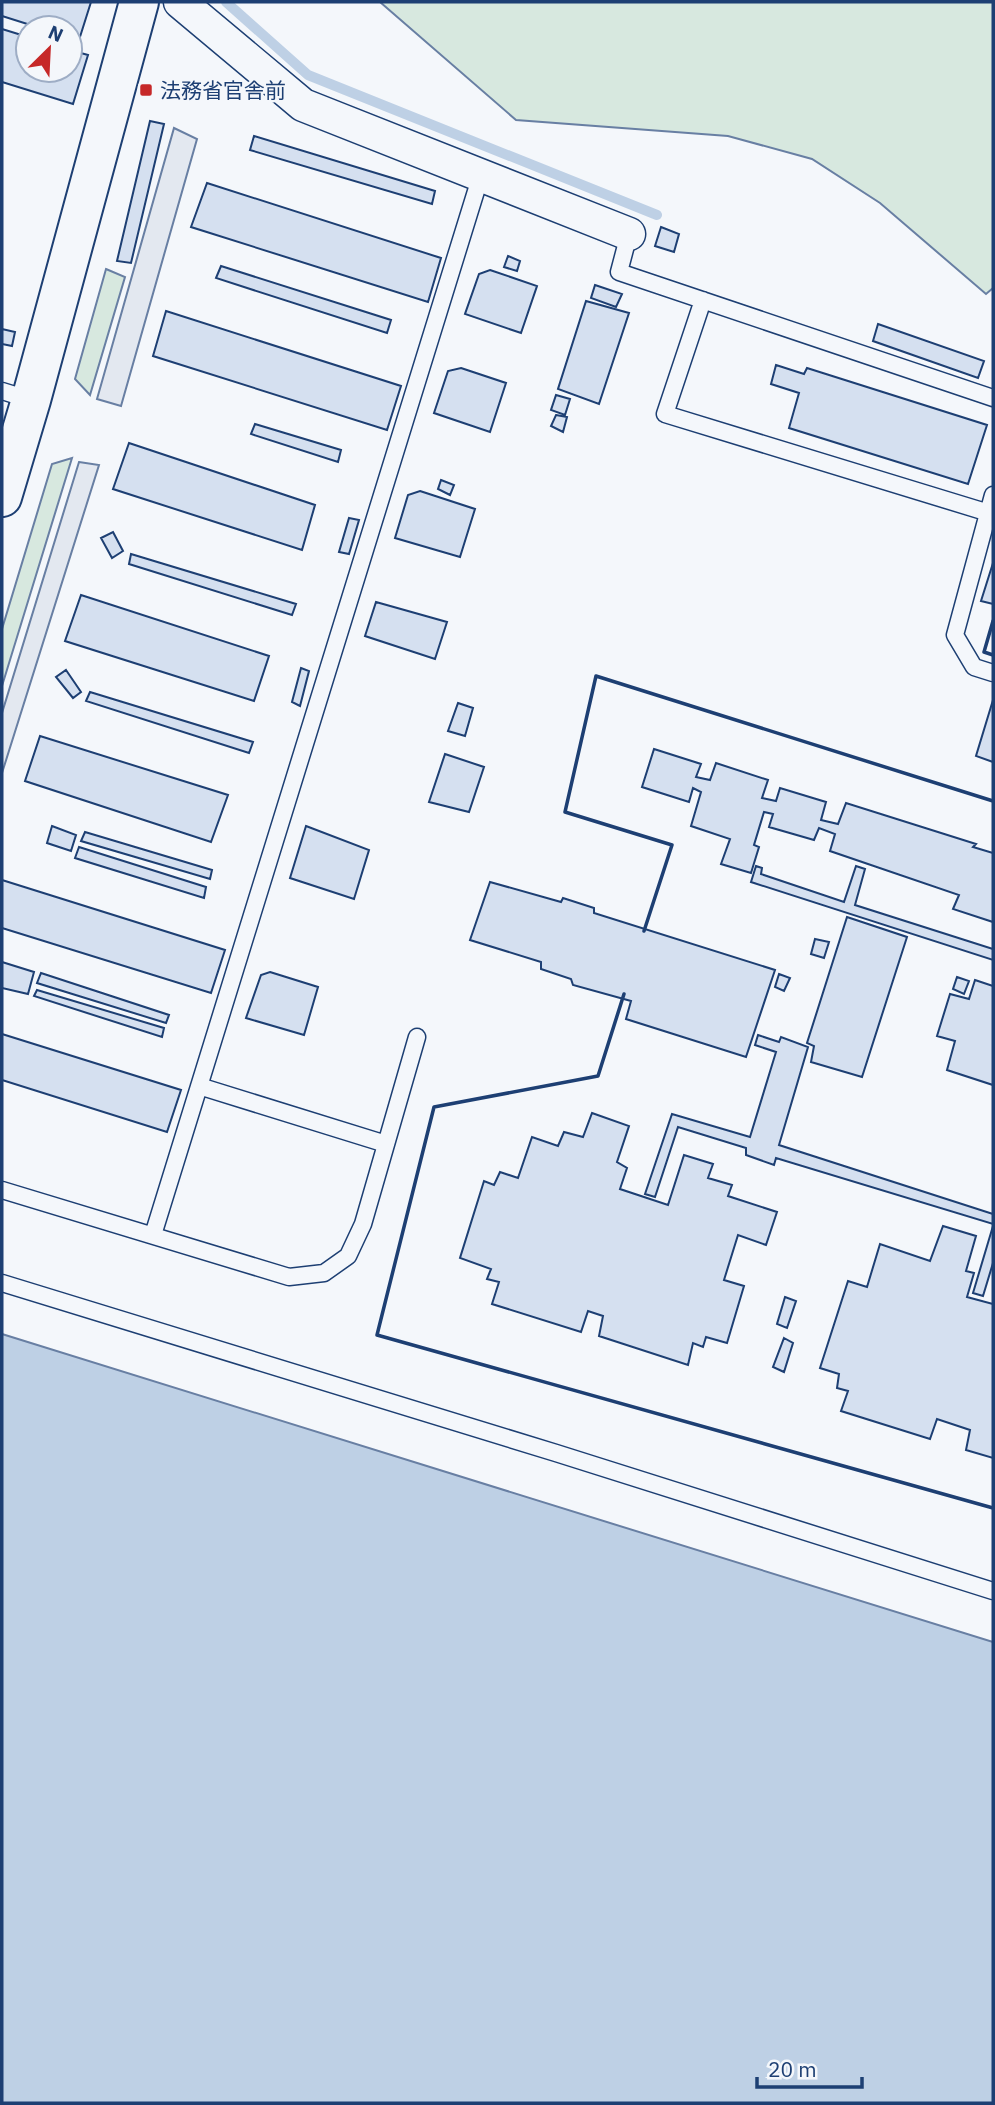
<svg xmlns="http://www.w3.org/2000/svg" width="995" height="2105" viewBox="0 0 995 2105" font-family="'IBM Plex Sans','Noto Sans JP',sans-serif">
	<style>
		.green { fill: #d7e8df; stroke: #687fa3; stroke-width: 2 }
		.parking { fill: #e3e8f0; stroke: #687fa3; stroke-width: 2 }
		.water { fill: #bed0e5; stroke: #687fa3; stroke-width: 2 }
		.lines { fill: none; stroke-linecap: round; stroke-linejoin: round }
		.stream { stroke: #bed0e5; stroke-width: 10 }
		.building { fill: #d5e0f0; stroke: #1d3f73; stroke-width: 2 }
		.lane-casing { stroke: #1d3f73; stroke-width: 19 }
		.street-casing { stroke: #1d3f73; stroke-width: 35 }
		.secondary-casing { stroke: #1d3f73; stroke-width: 42 }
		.lane { stroke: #f4f7fb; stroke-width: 16 }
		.street { stroke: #f4f7fb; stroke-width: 32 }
		.secondary { stroke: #f4f7fb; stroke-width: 38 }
		.wall { stroke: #1d3f73; stroke-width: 3.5 }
		.poi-dot { fill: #c62828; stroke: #f4f7fb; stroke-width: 2.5 }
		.labels { text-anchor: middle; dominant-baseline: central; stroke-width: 5; stroke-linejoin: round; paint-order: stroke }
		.poi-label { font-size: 21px; fill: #1d3f73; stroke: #f4f7fb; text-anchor: start }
	</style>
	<rect width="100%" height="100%" fill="#f4f7fb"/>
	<path class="green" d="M380,2h613v286l-7,6 -106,-91 -68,-44 -84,-23 -212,-16z
		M106,269l19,8 -35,118 -15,-16z
		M72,458l-70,228v-57l50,-165z"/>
	<path class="parking" d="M174,128l23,11 -76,267 -24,-7z
		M79,462l20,3 -97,308v-60z"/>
	<path class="water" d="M2,1334l991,308v461h-991z"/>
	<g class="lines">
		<path class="stream" d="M226,2l82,73 349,140"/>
	</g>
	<path class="building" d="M2,2h89l-12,38 -9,-3v-9h-30l-38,-12z
		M2,29l26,8v33h42v-20l18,5 -15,49 -71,-22z
		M150,121l14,3 -33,139 -14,-2z
		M254,136l181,55 -3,13 -182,-54z
		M207,183l234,75 -13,44 -237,-75z
		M661,227l18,7 -5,18 -19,-6z
		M508,256l12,5 -3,10 -13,-4z
		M221,266l170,54 -4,13 -171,-55z
		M490,270l47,16 -16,47 -56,-19 14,-40z
		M595,285l27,9 -6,13 -25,-9z
		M586,301l43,12 -30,91 -41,-15z
		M166,311l235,75 -14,44 -234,-74z
		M878,324l106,37 -6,17 -105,-37z
		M2,329l13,3 -3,14 -10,-2z
		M776,365l28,9 3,-6 180,57 -19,59 -179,-56 10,-35 -28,-9z
		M461,368l45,15 -16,49 -56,-19 14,-42z
		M556,395l14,4 -5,16 -14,-5z
		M556,415l11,2 -4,15 -12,-6z
		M255,424l86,26 -3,12 -87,-28z
		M129,443l186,62 -13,45 -189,-61z
		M441,480l13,5 -4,10 -12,-6z
		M420,491l55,18 -15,48 -65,-19 13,-43z
		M349,518l10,2 -10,34 -10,-2z
		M113,532l10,19 -11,7 -11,-20z
		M131,554l165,50 -4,11 -163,-51z
		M993,563v41l-12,-3z
		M81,595l188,61 -15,45 -189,-60z
		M376,602l71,20 -12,37 -70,-23z
		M301,668l8,3 -9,35 -8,-4z
		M66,670l15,22 -8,6 -17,-21z
		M90,692l163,50 -4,11 -163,-52z
		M993,700v62l-17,-6z
		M458,703l15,5 -8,28 -17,-5z
		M40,736l188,59 -17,47 -186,-61z
		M654,749l47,15 -5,13 14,3 6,-17 52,17 -6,18 14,3 4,-13 46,14 -5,18 17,4 8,-21 130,41 -3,3 20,6v69l-40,-13 6,-14 -129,-44 5,-17 -16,-6 -5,12 -45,-13 4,-13 -9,-2 -10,33 5,2 -8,26 -30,-9 9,-25 -39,-13 10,-34 -8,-4 -4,14 -47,-15z
		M445,754l39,13 -15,45 -40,-10z
		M52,826l24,9 -5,16 -24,-8z
		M306,826l63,24 -15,49 -64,-21z
		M85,832l127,38 -2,9 -129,-38z
		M79,847l127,40 -2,11 -129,-40z
		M756,866l6,2 -1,6 83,28 12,-36 9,3 -10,36 138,44v11l-242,-78z
		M2,880l223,70 -14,43 -209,-65z
		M490,882l71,20 2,-4 31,10v5l181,57 -29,87 -120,-38 5,-18 -58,-16 -2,-6 -30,-10v-7l-71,-22z
		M847,917l60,20 -45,140 -51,-15 3,-16 -7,-3z
		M815,939l14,3 -5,16 -13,-4z
		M2,962l32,10 -6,22 -26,-6z
		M270,972l48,15 -14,48 -58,-17 15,-43z
		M41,973l128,42 -3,8 -129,-40z
		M779,974l11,4 -6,13 -9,-4z
		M957,977l12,4 -5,13 -11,-5z
		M975,980l18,6v99l-46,-15 8,-29 -18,-5 13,-42 19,5z
		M37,990l127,38 -2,9 -128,-41z
		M2,1034l179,56 -14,42 -165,-52z
		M758,1035l21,7 2,-5 27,10 -29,98 214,69v10l-217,-66 -2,7 -28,-10v-7l-68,-21 -23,70 -10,-3 27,-80 78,23 26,-85 -21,-7z
		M592,1113l37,13 -12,36 10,6 -7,21 48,16 16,-50 29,9 -5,14 24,7 -4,11 49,16 -11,33 -28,-10 -14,45 20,6 -17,57 -21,-6 -3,10 -10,-4 -5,22 -89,-29 4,-20 -15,-5 -7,21 -89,-28 7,-22 -12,-3 4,-10 -31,-11 24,-77 10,4 6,-13 18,6 14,-41 26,9 6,-14 19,5z
		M943,1226l33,10 -10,35 8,2 -7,24 26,7v154l-27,-8 4,-20 -33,-11 -7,20 -89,-28 7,-20 -11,-3 2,-14 -19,-6 28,-87 19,6 13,-43 50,17z
		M993,1226v37l-10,33 -10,-3z
		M785,1297l11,4 -9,27 -10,-4z
		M784,1338l9,5 -9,29 -11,-5z"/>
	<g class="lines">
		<defs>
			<path id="lane" d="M629,234l-10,38 374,126
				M703,300l-38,114 324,99
				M2,391l29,9
				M993,495l-38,140 19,32 19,6
				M199,1086l187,58
				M2,1190l287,87 35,-4 24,-17 15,-32 54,-187
				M153,1235l328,-1060
				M2,1283l554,170 437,138"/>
			<path id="street" d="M180,2l123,103 326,129"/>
			<path id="secondary" d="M2,497l29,-97 108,-398"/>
		</defs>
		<use href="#lane" class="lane-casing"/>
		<use href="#street" class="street-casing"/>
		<use href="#secondary" class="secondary-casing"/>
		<use href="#lane" class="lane"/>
		<use href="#street" class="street"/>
		<use href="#secondary" class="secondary"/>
		<path class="wall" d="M993,621l-9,31 9,3
			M644,931l28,-86 -107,-33 31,-136 397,125
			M624,994l-26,82 -164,31 -57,228 616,173"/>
	</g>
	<rect class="poi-dot" x="139" y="83" width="14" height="14" rx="3.5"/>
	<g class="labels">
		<g class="poi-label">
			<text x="160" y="90">法務省官舎前</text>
		</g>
	</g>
	<rect width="995" height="2105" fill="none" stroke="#1d3f73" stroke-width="7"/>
	<g transform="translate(49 49) rotate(24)"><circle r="33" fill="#f4f7fb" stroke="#9eadc5" stroke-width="2"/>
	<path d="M0-5L12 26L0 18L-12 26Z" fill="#c62828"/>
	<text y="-10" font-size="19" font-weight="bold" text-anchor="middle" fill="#1d3f73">N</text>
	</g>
	<path d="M757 2077v10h105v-10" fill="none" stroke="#1d3f73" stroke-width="3.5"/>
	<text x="768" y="2077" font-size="21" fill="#1d3f73" stroke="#f4f7fb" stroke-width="5" paint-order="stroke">20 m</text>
</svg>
